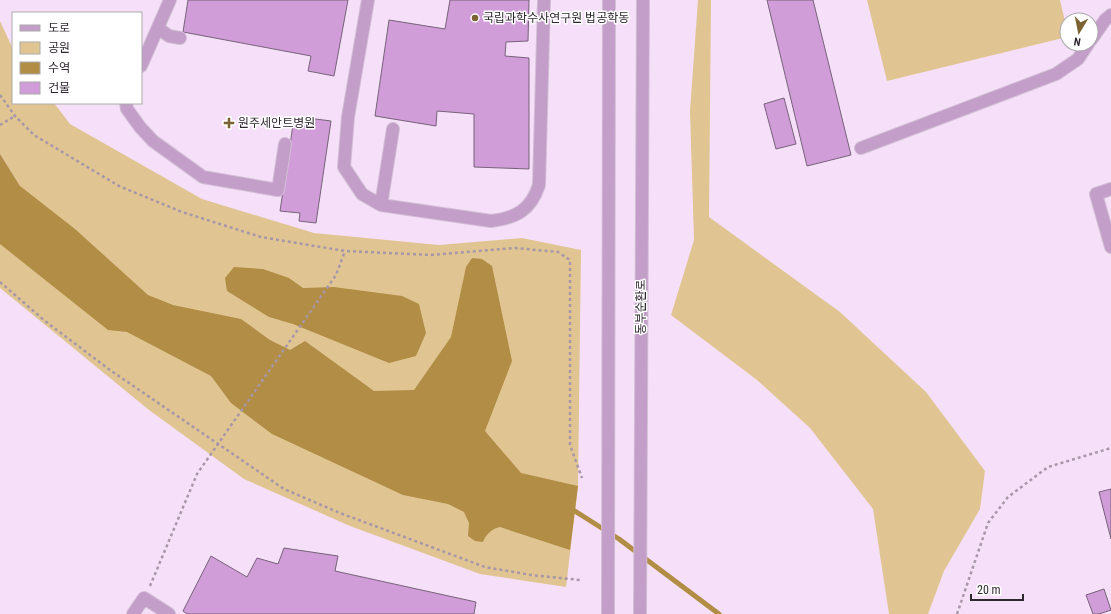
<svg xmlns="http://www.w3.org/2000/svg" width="1111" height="614" viewBox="0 0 1111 614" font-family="'Roboto Condensed','Noto Sans KR',sans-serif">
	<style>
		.green { fill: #e0c592 }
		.water { fill: #b18d45 }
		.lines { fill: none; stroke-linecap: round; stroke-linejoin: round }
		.stream { stroke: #b18d45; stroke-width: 5 }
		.building { fill: #d09dd8; stroke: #766379 }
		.minor-casing { stroke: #d2bfd5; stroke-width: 14 }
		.path { stroke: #a797a9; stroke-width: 2.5; stroke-dasharray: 3 3; stroke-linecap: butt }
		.minor { stroke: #c29ec8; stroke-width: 12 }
		.poi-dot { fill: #7b6333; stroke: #fff; stroke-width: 1.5 }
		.labels { text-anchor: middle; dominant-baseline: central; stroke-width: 3; stroke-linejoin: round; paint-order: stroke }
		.poi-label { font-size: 12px; fill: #2f2730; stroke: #fff; text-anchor: start }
		.street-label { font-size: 12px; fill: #2f2730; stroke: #fff }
	</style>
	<rect width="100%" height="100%" fill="#f6e0f9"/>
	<path class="green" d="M698,0h13l-2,217 131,95 86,80 59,79 -5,38 -36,62 -16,43h-39l-16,-105 -63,-81 -53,-48 -86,-65 23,-75 -4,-129z
		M867,0h193l7,30v7l-180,44z
		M0,21l13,28v54h41l16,21 132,75 112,34 125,12 83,-7 59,12 -3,236 -12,101 -86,-13 -130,-48 -106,-47 -95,-69 -149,-122v-74l20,-28 -20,-32z"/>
	<path class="water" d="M0,154l20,32 55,43 73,66 25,10 68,14 29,21 20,10 15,-9 69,50 40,-1 37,-53 15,-70 6,-9 10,1 10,7 20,95 -27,70 36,42 57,13 -8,64 -70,-23c-7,1 -15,8 -17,15l-8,-1 -7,-5 1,-13 -5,-11 -16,-8 -45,-9 -131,-61 -41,-31 -20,-27 -84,-44 -19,-2 -108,-86z
		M234,267l29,2 26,9 14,10 31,-1 68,9 17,8 7,29 -10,23 -27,7 -96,-39 -24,-7 -42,-26 -2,-13z"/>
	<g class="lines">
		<path class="stream" d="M570,508l49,31 100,75"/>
	</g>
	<path class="building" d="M188,0h160l-14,76 -26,-5 3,-15 -128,-24z
		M450,0h79l-1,41 -22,1 -1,14 24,2v111l-55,-2v-53l-37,-3 -1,15 -61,-10 14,-96 56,9z
		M767,0h46l38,155 -44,11z
		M784,98l12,46 -20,5 -12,-45z
		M308,118l23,3 -15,102 -17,-2 1,-8 -20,-2 13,-86 14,2z
		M1111,489v50l-12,-47z
		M284,548l54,8 -3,15 141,31 -2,12h-287l-4,-3 28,-55 36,21 10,-19 21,6z
		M1104,589l7,21 -12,4h-6l-7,-19z"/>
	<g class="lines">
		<defs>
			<path id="minor" d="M368,0l-20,117 -4,50 18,27 19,11 110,16c25,-3 40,-11 48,-36l5,-185
				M158,28l11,8 11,2
				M1091,40l14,-20 6,-5
				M141,66l29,-66
				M126,103l1,6 13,18 13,14 50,36 75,13 7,-46
				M861,148l195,-74 22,-15 10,-15
				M1111,189l-15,5 15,53
				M381,205l12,-76
				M133,614l11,-16 25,16
				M608,614l1,-614
				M640,614l3,-614"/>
		</defs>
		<use href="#minor" class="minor-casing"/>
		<path class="path" d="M0,95l15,21 19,19 85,51 63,26 79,25 84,14 86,4 84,-7 43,4 12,8v185l12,33
			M0,125l15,-9
			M0,282l45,39 65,49 174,119 56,24 145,54 46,8 49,5
			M150,586l47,-112 139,-199 9,-24
			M957,614l31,-91 20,-26 40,-30 63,-19"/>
		<use href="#minor" class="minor"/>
	</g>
	<g class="poi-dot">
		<circle cx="475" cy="18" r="4"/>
		<path d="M227 117h4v4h4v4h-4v4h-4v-4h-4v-4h4z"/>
	</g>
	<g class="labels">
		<g class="poi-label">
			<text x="483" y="18">국립과학수사연구원 법공학동</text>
			<text x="238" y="123">원주세안트병원</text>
		</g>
		<g class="street-label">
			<text transform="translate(641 307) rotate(-90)">동부순환로</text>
		</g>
	</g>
	<rect x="12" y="12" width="130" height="92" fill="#ffffff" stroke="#aca9ac"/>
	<rect x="20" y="25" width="20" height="6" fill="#c29ec8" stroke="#aca9ac"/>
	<text x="48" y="32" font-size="12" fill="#2f2730">도로</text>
	<rect x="20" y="42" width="20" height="12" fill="#e0c592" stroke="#aca9ac"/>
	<text x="48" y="52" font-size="12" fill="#2f2730">공원</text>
	<rect x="20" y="62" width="20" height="12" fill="#b18d45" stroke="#aca9ac"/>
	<text x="48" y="72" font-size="12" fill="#2f2730">수역</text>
	<rect x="20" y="82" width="20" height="12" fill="#d09dd8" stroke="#aca9ac"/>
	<text x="48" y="92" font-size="12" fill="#2f2730">건물</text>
	<g transform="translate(1079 32) rotate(190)"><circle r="19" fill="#ffffff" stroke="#aca9ac"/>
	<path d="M0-3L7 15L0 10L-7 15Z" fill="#7b6333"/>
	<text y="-6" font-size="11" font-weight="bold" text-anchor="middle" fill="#2f2730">N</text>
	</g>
	<path d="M971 594v6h52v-6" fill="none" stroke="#2f2730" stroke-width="2"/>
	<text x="977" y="594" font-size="12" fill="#2f2730" stroke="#ffffff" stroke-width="3" paint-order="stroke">20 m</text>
</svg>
